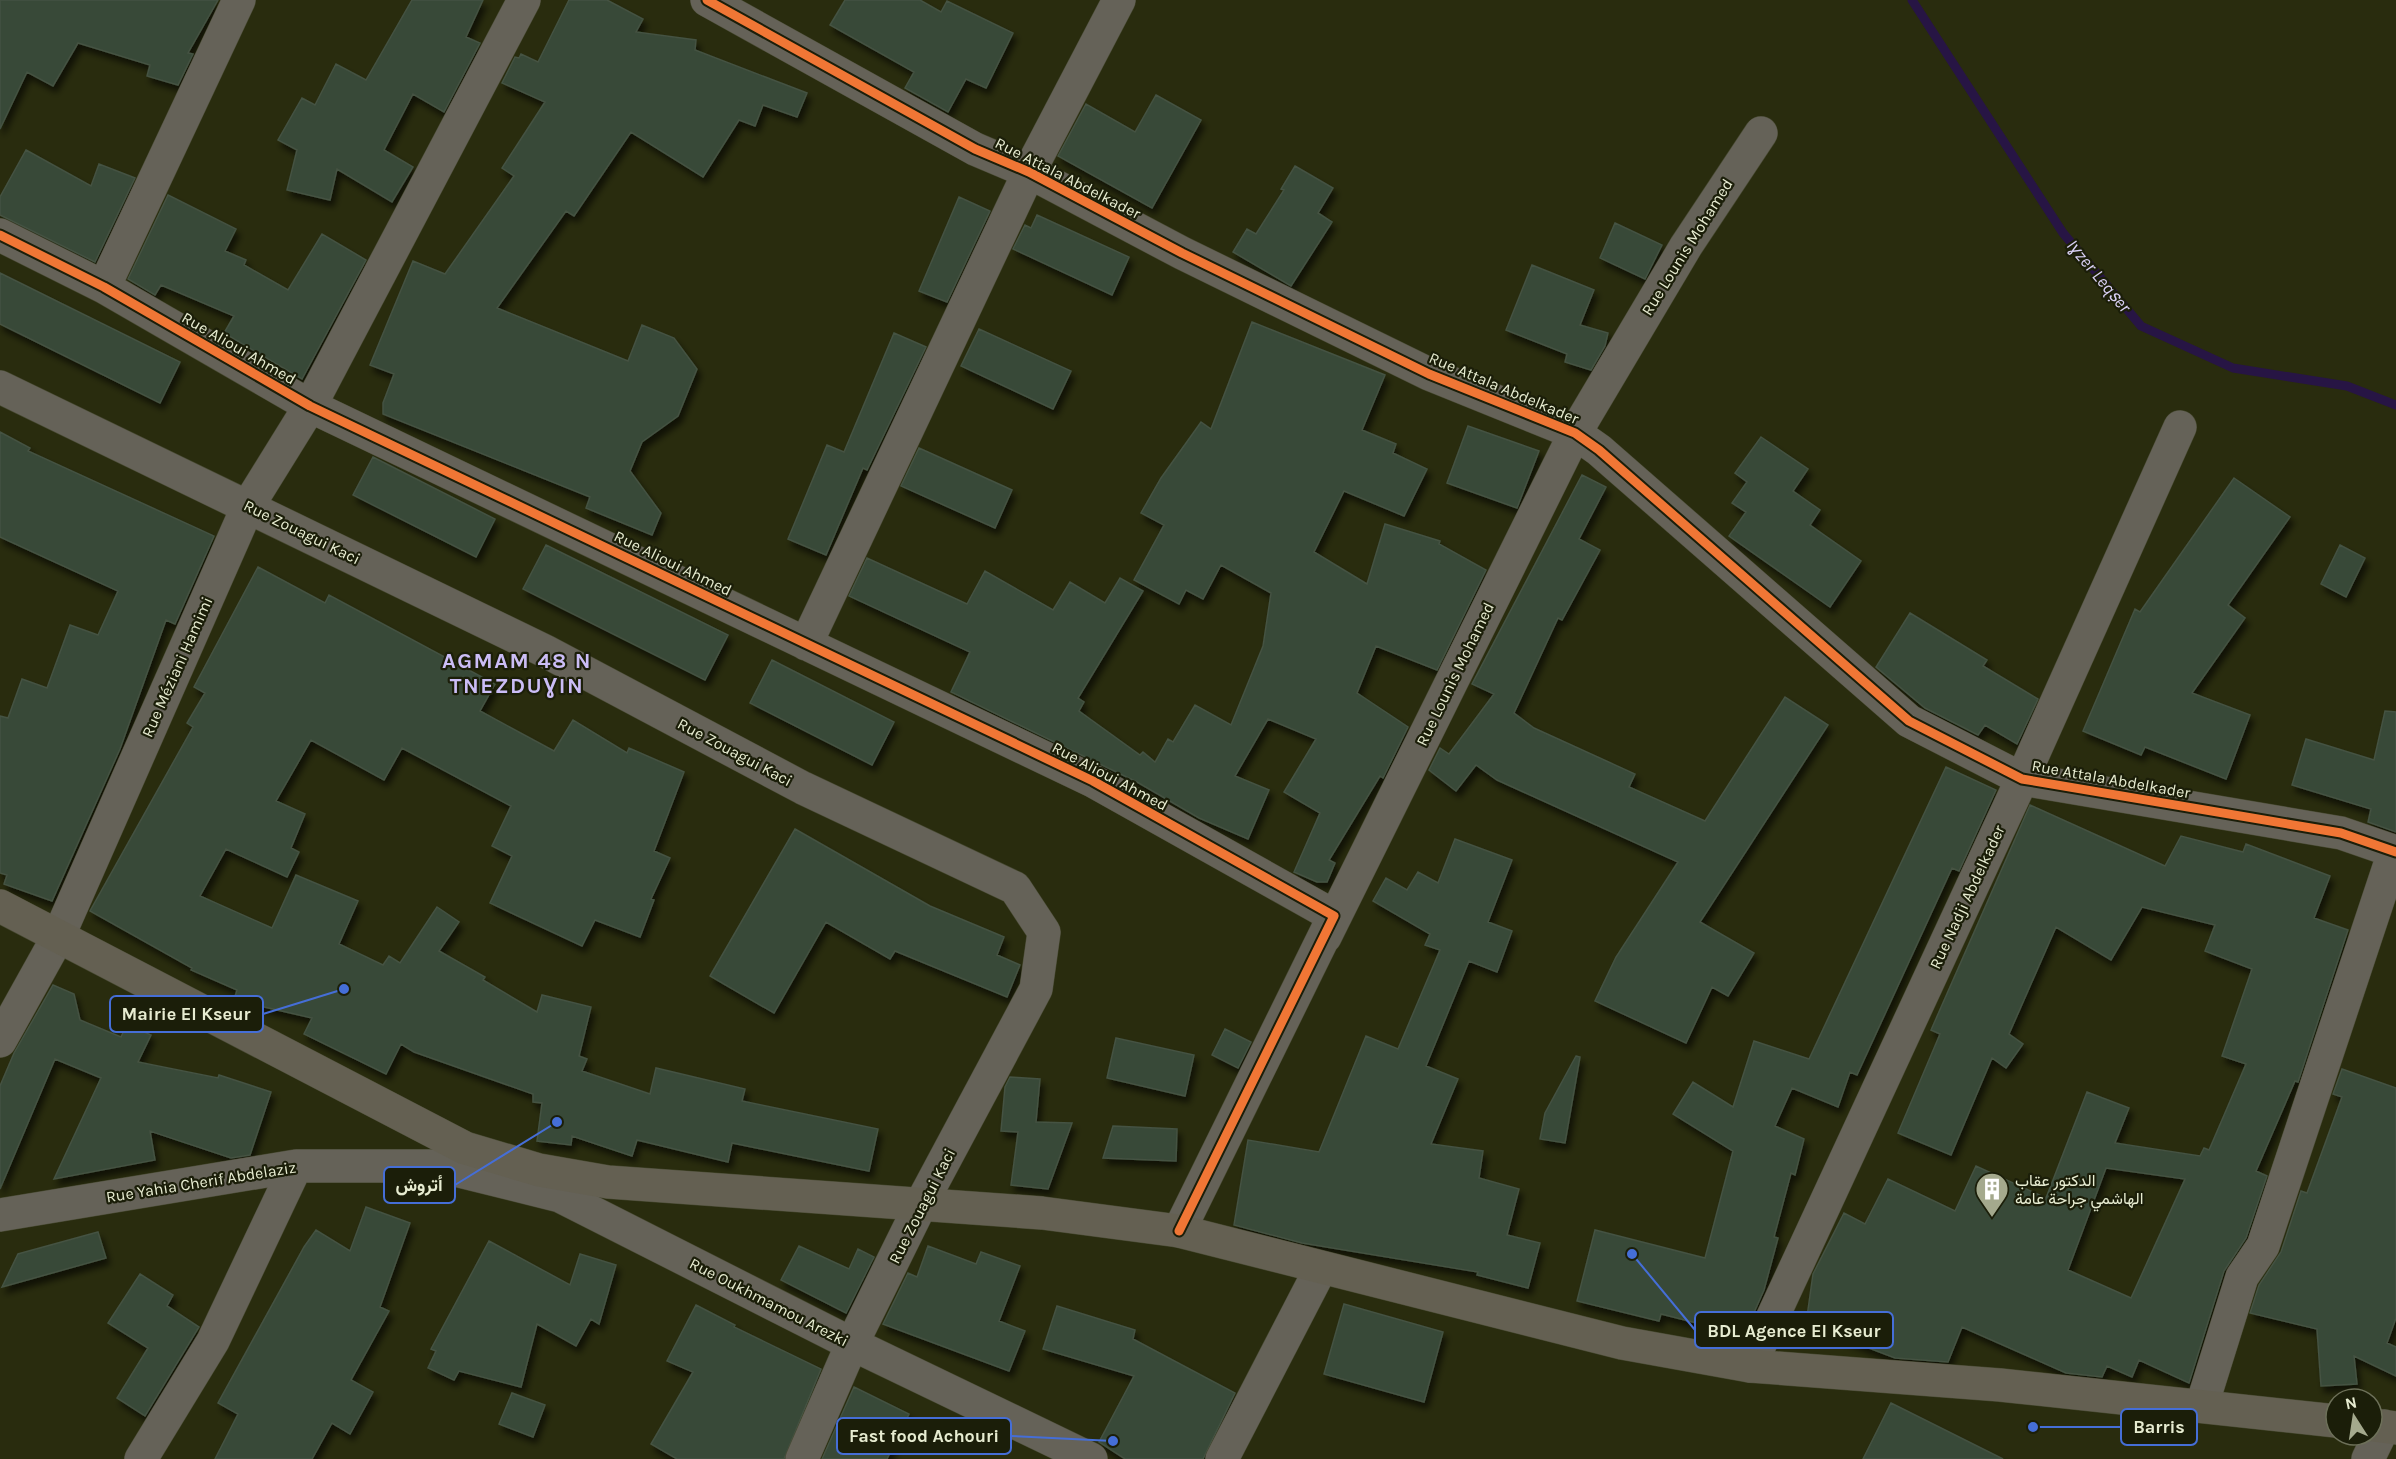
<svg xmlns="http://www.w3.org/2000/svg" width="2396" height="1459" viewBox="0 0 2396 1459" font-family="Karla,Vazirmatn,sans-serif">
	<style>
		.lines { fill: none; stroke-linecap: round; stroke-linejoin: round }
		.stream { stroke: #271544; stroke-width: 9 }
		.building { fill: #394938; stroke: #445242; stroke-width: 1.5; fill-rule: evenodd; filter: url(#shadow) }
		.street-casing { stroke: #464830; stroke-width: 34 }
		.primary-casing { stroke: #464830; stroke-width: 34 }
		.street { stroke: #656258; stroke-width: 33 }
		.primary { stroke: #646052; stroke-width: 33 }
		.cycleway-casing { stroke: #1b1e09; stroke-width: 13 }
		.cycleway { stroke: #f07635; stroke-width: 9 }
		.labels { text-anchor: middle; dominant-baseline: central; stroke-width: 4.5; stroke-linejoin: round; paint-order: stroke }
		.street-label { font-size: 16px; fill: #e7ecd1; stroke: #1b1e09 }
		.poi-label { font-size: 16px; fill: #e7ecd1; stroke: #1b1e09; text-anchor: start }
		.water-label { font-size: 18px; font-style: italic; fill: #d9d0f4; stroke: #1b1e09 }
		.district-label { font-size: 22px; font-weight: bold; letter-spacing: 1.5px; fill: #cbbdf6; stroke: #1b1e09 }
		.leader { fill: none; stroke: #456ed7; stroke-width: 2 }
		.callout-dot { fill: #456ed7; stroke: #1b1e09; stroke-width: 2 }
		.callout { fill: #1b1e09; stroke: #456ed7; stroke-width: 2 }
		.callout-label { font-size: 18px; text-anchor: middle; font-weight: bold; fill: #e7ecd1 }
	</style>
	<defs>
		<filter id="shadow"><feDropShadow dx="3.5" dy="6" stdDeviation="3" flood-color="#0009"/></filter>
	</defs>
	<rect width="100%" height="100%" fill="#292c0e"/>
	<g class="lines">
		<path class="stream" d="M1912,0l151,233 78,93 92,42 114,18 49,19"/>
	</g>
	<path class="building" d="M0,0h218l-30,53 5,1 -15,31 -31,-9 3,-11 -72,-22 -25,43 -26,-14 -27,57z
		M412,0h71l-17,37 14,6 -36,69 -31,-18 -29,56 29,17 -21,35 -55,-33 -7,31 -43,-10 10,-40 -19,-10 24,-42 13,7 21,-41 30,16z
		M569,0h38l36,19 -7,13 60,8 -1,10 112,43 -10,24 -34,-12 -8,21 -16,-6 -36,57 -72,-45 -57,84 -8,-5 -69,97 131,53 14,-36 32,13 23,31 -19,47 -36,26 -12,29 31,42 -9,22 -66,-27 4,-11 -207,-83v-11l11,-29 -24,-9 43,-104 32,13 69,-98 -12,-8 43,-66 -43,-19 13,-26 4,1 2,-4 17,8z
		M845,0h75l21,12 6,-11 66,32 -27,55 -20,-9 -18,33 -43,-24 9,-16 -84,-47z
		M1156,95l45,25 -49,88 -94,-52 28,-52 49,28z
		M26,150l65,36 8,-22 36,14 -40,84 -95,-47v-18z
		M1295,166l38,22 -15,25 14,9 -41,64 -58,-34 14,-23 9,5 28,-44 -3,-1z
		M168,195l68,34 -11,22 21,9 -2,5 44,25 34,-56 44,26 -64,119 -78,-46 10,-17 -73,-31 -6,10 -27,-16z
		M959,197l31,14 -43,91 -28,-11z
		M1037,215l92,42 -17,38 -99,-46 12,-24 6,3z
		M1615,223l47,22 -17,34 -45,-21z
		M1532,265l62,25 -14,35 28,8 -3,13 -14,24 -26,-8 2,-8 -61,-24z
		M0,273l180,89 -20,41 -160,-79z
		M1252,322l133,53 -23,55 34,14 -3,9 34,16 -23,47 -60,-25 -30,61 53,32 18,-60 55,17 -1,3 47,26 -49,100 -61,-24 -19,47 51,34 -25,51 -3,-2 -51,84 6,3 -8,19h-10l-23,-10 26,-59 -36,-21 32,-53 -48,-20 -33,57 34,14 -21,49 -49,-21 -62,-36 -186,-90 19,-40 -121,-56 18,-38 100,46 18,-33 68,39 17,-28 35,21 15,-25 23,13 -65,107 6,4 -5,9 61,44 3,-3 12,10 13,-23 5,3 22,-37 36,20 32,-79 8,-53 -50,-28 -18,34 -17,-9 -7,14 -45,-24 30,-55 -23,-12 20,-35 40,-56 10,7z
		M979,329l92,42 -18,38 -92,-43z
		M894,333l32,14 -59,123 -4,-2 -37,87 -38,-16 39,-94 17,7z
		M1468,426l71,25 -22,57 -70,-25z
		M0,432l30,16 -2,3 186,85 -39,88 -9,-4 -46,129 -68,152 -48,-17 3,-9 -7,-2v-157l8,2 14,-39 25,9 23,-63 28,10 20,-44 -118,-54z
		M1761,437l47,32 -15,22 27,19 -10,15 51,36 -31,46 -101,-71 17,-24 -14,-9 15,-21 -12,-9z
		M919,448l93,42 -17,38 -94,-42z
		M373,457l122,62 -19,38 -123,-62z
		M1582,475l24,12 -27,52 21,11 -38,70 -4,-2 -44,95 20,15 101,46 -6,13 76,34 80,-124 43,28 -128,197 54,31 -26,43 -16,-9 -26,56 -91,-42 21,-44 62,-95 -181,-82 -21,-15 -20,26 -27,-21 11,-22 9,6 45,-60 -22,-10z
		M2234,478l56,39 -62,88 17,13 -53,75 58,22 -24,64 -81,-32 -4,8 -58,-24 52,-122 5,3z
		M546,545l182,90 -23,45 -182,-91z
		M2340,545l25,13 -19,39 -25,-13z
		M258,567l67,36 4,-8 166,89 -15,27 74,40 19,-31 54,33 2,-5 55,24 -30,79 16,7 -19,41 3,1 -14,37 -45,-17 -13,26 -92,-43 22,-47 -20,-10 19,-40 -109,-58 -18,32 -73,-40 -35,61 29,13 -14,34 8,4 -12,25 -61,-28 -26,47 72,32 24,-53 62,26 -19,43 44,21 6,-9 11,7 37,-56 22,15 -20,29 46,26 -2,3 54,32 5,-17 49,12 -12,49 8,3 -5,12 68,23 6,-26 89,21 -3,12 136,28 -9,42 -137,-28 -4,19 -91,-22 -5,16 -60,-20 -1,9 -34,-4 5,-38 -9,-1v-8l-119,-42 -13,-8 -15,30 -82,-40 8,-16 -78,-18 3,-10 -46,-20 1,-2 -102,-57 103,-184 -6,-4 18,-30 -11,-6z
		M1910,613l77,47 -4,6 55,33 -21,45 -32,-19 -7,10 -53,-27 -49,-41z
		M772,660l122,62 -22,43 -122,-62z
		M2385,711l11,1v120l-28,-10 3,-13 -79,-24 14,-46 68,21z
		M1946,767l50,23 -37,81 -7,-3 -95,207 -7,-3 -12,35 -46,-19 -17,38 29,13 -9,36 -4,-2 -17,64 4,1 -14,52 -20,45 -83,-21 -2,7 -82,-20 18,-71 110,28 28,-107 -60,-37 20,-32 40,25 21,-66 55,18z
		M2030,805l135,61 16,-30 62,16 3,-8 84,32 -16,42 34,12 -50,152 -3,-1 -39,90 11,5 -21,62 -22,33 -35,112 -50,-23 -7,17 -25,-11 -5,11 -36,-4 -104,-46 -14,35 -53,-4 -89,-34 7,-50 31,-61 21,11 23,-45 67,32 21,-45 70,32 41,-106 42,16 -14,35 85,13 4,-8 5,2 37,-86 -24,-8 30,-87 -47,-18 10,-26 -73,-18 -31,53 -55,-33 -47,107 14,10 -17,24 -14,-10 -41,97 -53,-22 42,-99 -9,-4zM2106,1168l79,11 -54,119 -63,-28z
		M795,829l135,77 74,31 -7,18 23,10 -13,32 -112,-46 -5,8 -64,-37 -52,91 -64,-37z
		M1455,839l57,21 -24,62 24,9 -15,41 -28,-11 -43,105 32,13 -27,65 52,7 -4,27 40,11 -12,46 33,8 -12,45 -51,-13 1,-3 -176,-29 -68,-18 14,-85 71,12 47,-116 32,13 42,-99 -15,-5 5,-11 -57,-33 13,-23 21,12 11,-18 20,11z
		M53,985l21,9 6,26 41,17 6,-13 24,11 -13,27 80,16 1,-3 52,17 -21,63 -19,3 -81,-27 5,29 -101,19 47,-101 -46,-19 -55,130v-103l14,-33z
		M1225,1029l26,13 -13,26 -26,-13z
		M1116,1038l78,17 -9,41 -78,-18z
		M1576,1056l4,1 -15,86 -25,-4 5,-26z
		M2342,1069l54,19v230l-9,25 9,4v29l-42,-20 3,28 -36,2 -4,-57 -67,-16 9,-28 22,-33 20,-61 6,2 35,-96 -9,-3z
		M1010,1077l30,2 -4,43 36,1 -24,66 -37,-4 7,-53 -17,-1 4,-44z
		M1113,1126l64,3 -1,32 -73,-3z
		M366,1207l44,16 -30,84 9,4 -38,69 22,12 -23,42 -18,-11 -20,36h-97l23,-45 -20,-11 86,-156 12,-17 34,21z
		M98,1232l8,26 -104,29 16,-33z
		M489,1241l81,44 10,-31 36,11 -17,59 -8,-5 -15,27 -39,-22 -16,63 -62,-16 -5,9 -26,-12 8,-17 -5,-2z
		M799,1246l50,23 9,-20 16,8 -28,56 -65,-33z
		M928,1246l48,18 5,-12 39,14 -21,55 26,10 -16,40 -126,-47 25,-51 9,4z
		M140,1274l33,21 -6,11 32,21 -54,89 -28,-18 31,-50 -40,-25z
		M1344,1304l99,28 -19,70 -100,-28z
		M696,1305l39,20 -1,2 87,42 -37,90h-107l-26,-15 42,-72 -26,-11z
		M1057,1306l78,24 -2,9 102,54 -32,66h-78l-26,-17 35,-66 -91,-27z
		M854,1387l55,27 -22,45h-65z
		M512,1393l33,12 -12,32 -34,-13z
		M1891,1403l112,56h-140z"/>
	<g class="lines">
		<defs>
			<path id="street" d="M707,0l268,149 54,23 153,81 247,121 146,59 24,17 310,271 113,58 319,54 55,19
				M0,235l104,52 206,119 783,375 241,135 -155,315
				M104,287l135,-287
				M0,387l545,264 258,137 212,100 29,44 -8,57 -115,215 -69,140 -50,115
				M806,644l223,-472 90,-172
				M1325,937l250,-504 111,-187 75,-113
				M0,1041l59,-106 189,-429 62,-100 214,-406
				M0,1215l296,-49h143l121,30 292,148 239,115
				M1750,1366l272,-587 158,-352
				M2202,1405l40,-128 21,-31 131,-394
				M141,1459l72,-118 83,-175
				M1222,1459l99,-191
				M2368,1459l16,-33"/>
			<path id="primary" d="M0,906l465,242 74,22 69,12 434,31 137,18 443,112 128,23 250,19 336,36
				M2372,1425l24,3"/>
		</defs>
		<use href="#street" class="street-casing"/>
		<use href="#primary" class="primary-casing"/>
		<use href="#street" class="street"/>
		<use href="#primary" class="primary"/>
		<defs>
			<path id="cycleway" d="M707,0l268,149 54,23 153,81 247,121 146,59 24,17 310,271 113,58 319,54 55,19
				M0,235l104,52 206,119 783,375 241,135 -155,315"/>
		</defs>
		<use href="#cycleway" class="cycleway-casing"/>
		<use href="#cycleway" class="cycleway"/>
	</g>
	<defs>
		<symbol id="building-pin" viewBox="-11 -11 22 30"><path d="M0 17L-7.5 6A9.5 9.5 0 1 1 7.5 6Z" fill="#a4a98d" stroke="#1b1e09"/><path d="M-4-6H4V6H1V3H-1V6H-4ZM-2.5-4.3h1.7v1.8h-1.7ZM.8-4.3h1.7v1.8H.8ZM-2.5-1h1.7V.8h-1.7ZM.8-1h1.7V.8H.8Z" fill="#fff"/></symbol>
	</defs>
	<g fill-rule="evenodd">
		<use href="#building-pin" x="1973" y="1170" width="38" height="52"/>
	</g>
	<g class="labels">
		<g class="street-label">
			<text transform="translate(1068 178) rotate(27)">Rue Attala Abdelkader</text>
			<text transform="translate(1687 247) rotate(-58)">Rue Lounis Mohamed</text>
			<text transform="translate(239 348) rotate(30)">Rue Alioui Ahmed</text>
			<text transform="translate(1504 388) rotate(23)">Rue Attala Abdelkader</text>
			<text transform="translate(302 532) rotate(26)">Rue Zouagui Kaci</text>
			<text transform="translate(673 563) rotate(26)">Rue Alioui Ahmed</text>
			<text transform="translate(177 667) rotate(-66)">Rue Méziani Hamimi</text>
			<text transform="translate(1455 674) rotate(-64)">Rue Lounis Mohamed</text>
			<text transform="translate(735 752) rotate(28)">Rue Zouagui Kaci</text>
			<text transform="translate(1110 776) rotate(28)">Rue Alioui Ahmed</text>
			<text transform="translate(2111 779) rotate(10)">Rue Attala Abdelkader</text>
			<text transform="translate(1967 897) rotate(-65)">Rue Nadji Abdelkader</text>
			<text transform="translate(201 1182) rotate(-9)">Rue Yahia Cherif Abdelaziz</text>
			<text transform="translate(922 1206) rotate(-63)">Rue Zouagui Kaci</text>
			<text transform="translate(769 1302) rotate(27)">Rue Oukhmamou Arezki</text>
		</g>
		<g class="poi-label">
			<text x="2015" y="1180">الدكتور عقاب<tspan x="2015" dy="18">الهاشمي جراحة عامة</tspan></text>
		</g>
		<g class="water-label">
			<text transform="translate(2099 276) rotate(50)">Iɣzer Leqṣer</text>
		</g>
		<g class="district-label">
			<text x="517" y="661">AGMAM 48 N<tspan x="517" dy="25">TNEZDUƔIN</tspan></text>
		</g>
	</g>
	<path class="leader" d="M344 989L263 1014M557 1122L455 1185M1632 1254L1695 1330M2033 1427L2121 1427M1113 1441L1011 1436"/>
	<g class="callout-dot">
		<circle cx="344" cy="989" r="6"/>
		<circle cx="557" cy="1122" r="6"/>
		<circle cx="1632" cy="1254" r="6"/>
		<circle cx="2033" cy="1427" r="6"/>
		<circle cx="1113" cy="1441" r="6"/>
	</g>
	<g class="callout">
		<rect x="110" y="996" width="153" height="36" rx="6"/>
		<rect x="384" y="1167" width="71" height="36" rx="6"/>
		<rect x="1695" y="1312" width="198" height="36" rx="6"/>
		<rect x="2121" y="1409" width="76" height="36" rx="6"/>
		<rect x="837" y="1418" width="174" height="36" rx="6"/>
	</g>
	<g class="callout-label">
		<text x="186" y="1020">Mairie El Kseur</text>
		<text x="419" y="1191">أتروش</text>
		<text x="1794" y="1337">BDL Agence El Kseur</text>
		<text x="2159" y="1433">Barris</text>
		<text x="924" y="1442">Fast food Achouri</text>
	</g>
	<g transform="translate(2354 1417) rotate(348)"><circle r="28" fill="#1b1e09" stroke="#6d7059" stroke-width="1.5"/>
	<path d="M0-4.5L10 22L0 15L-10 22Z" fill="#a4a98d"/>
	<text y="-9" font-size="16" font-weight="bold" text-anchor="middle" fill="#e7ecd1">N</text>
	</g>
</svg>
